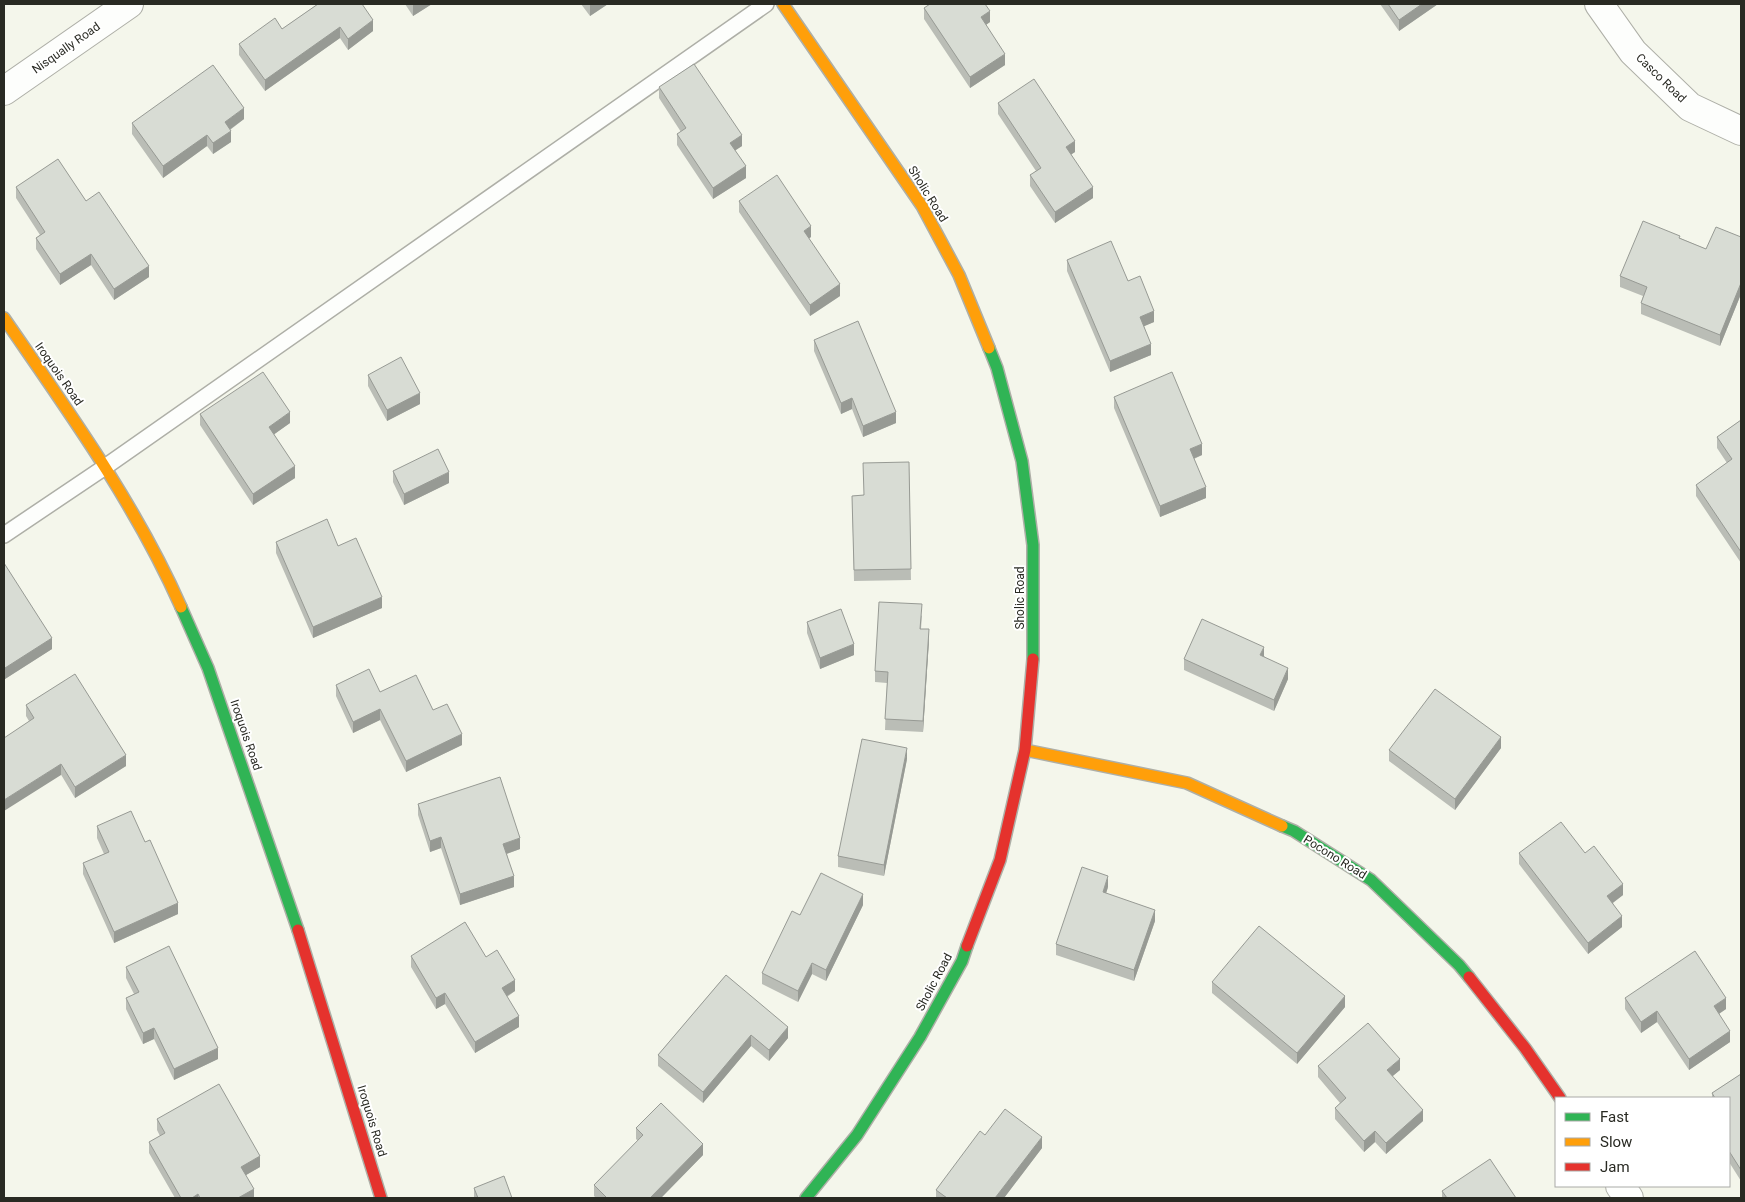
<svg xmlns="http://www.w3.org/2000/svg" width="1745" height="1202" viewBox="0 0 1745 1202" font-family="Roboto,sans-serif">
	<style>
		.lines { fill: none; stroke-linecap: round; stroke-linejoin: round }
		.lane-casing { stroke: #aeafa7; stroke-width: 18 }
		.street-casing { stroke: #aeafa7; stroke-width: 30 }
		.fast-casing { stroke: #aeafa7; stroke-width: 14 }
		.slow-casing { stroke: #aeafa7; stroke-width: 14 }
		.jam-casing { stroke: #aeafa7; stroke-width: 14 }
		.lane { stroke: #fdfefc; stroke-width: 15 }
		.street { stroke: #fdfefc; stroke-width: 28 }
		.fast { stroke: #30b455; stroke-width: 11 }
		.slow { stroke: #ff9f0a; stroke-width: 11 }
		.jam { stroke: #e5322d; stroke-width: 11 }
		.wall { fill: #babdb6 }
		.shaded-wall { fill: #979a94 }
		.building { fill: #d8dcd4; stroke: #979a94 }
		.labels { text-anchor: middle; dominant-baseline: central; stroke-width: 4; stroke-linejoin: round; paint-order: stroke }
		.street-label { font-size: 12px; fill: #292a23; stroke: #fff }
	</style>
	<rect width="100%" height="100%" fill="#f4f6eb"/>
	<g class="lines">
		<defs>
			<path id="lane" d="M4,535l101,-68 661,-463"/>
			<path id="street" d="M1599,4l34,48 57,55 51,24
				M4,91l125,-87
				M1620,1186l9,12"/>
			<path id="fast" d="M989,348l8,20 25,93 11,84v114
				M181,607l27,61 90,262
				M1282,826l12,5 77,49 88,85 10,12
				M806,1198l51,-63 63,-98 42,-76 5,-15"/>
			<path id="slow" d="M783,4l139,202 37,69 30,73
				M4,318c64,93 131,185 177,289
				M1025,750l162,33 95,43"/>
			<path id="jam" d="M298,930l83,268
				M967,946l33,-86 25,-110 8,-91
				M1469,977l56,71 35,50"/>
		</defs>
		<use href="#lane" class="lane-casing"/>
		<use href="#street" class="street-casing"/>
		<use href="#fast" class="fast-casing"/>
		<use href="#slow" class="slow-casing"/>
		<use href="#jam" class="jam-casing"/>
		<use href="#lane" class="lane"/>
		<use href="#street" class="street"/>
		<use href="#fast" class="fast"/>
		<use href="#slow" class="slow"/>
		<use href="#jam" class="jam"/>
	</g>
	<path class="wall" d="M318,4l55,27 -25,19 -8,-12 -75,53 -26,-36v-11l43,-15z
		M405,4h27l-19,12z
		M581,4h27l-18,12z
		M1380,4h58l-39,27z
		M924,8l66,14 -4,3 19,40 -35,23 -46,-69z
		M659,87l83,59 -7,4 11,28 -33,21 -36,-54v-11l4,-2 -22,-34z
		M998,103l77,49 -4,2 22,44 -38,25 -25,-37v-11l6,-4 -38,-57z
		M244,119l-14,11 1,12 -18,12 -6,-8 -44,32 -31,-44v-11z
		M16,187l70,14 63,76 -35,23 -23,-35 -31,20 -24,-36v-11l4,-3 -24,-37z
		M739,201l72,36 -2,1 31,58 -30,20 -71,-104z
		M1741,237v57l-21,52 -79,-32v-11l2,-7 -23,-9v-11l60,-38 26,11z
		M1067,260l61,21 26,41 -10,4 7,29 -41,17 -43,-101z
		M814,340l82,83 -33,14 -11,-28 -11,5 -27,-63z
		M368,375l52,29 -33,17 -19,-35z
		M1114,397l88,58 -8,4 12,39 -46,19 -46,-109z
		M200,414l90,9 -16,11 21,44 -42,27 -53,-80z
		M1741,420v143l-45,-67v-11l31,-22 -10,-15v-11z
		M909,462l2,118 -57,1 -2,-85 11,-1z
		M393,471l56,12 -45,22 -11,-23z
		M276,542l62,4 44,62 -69,30 -37,-85z
		M4,563l48,86 -47,30 -1,-3z
		M922,615l-1,14 8,11 -6,92 -38,-2 2,-47 -12,-1v-11z
		M807,622l47,33 -34,14 -13,-36z
		M1264,656l24,23 -14,32 -90,-41v-11z
		M336,685l44,7 53,18 29,35 -56,27 -26,-52 -27,13 -17,-37z
		M26,705l100,61 -51,32 -49,-82z
		M1501,748l-46,62 -66,-49v-11z
		M907,759l-23,117 -46,-9v-11z
		M418,804l102,45 -13,5 7,33 -54,18 -19,-57 -11,4 -12,-37z
		M97,826l48,16 33,72 -64,29 -31,-69v-11l21,-9 -7,-16z
		M1519,853h66l38,42 -10,8 9,24 -34,27 -69,-90z
		M1108,887l-2,6 49,28 -21,60 -78,-26v-11z
		M863,905l-37,76 -14,-7 -14,28 -36,-18v-11l38,-58z
		M411,956l75,1 29,34 -8,6 12,30 -44,26 -30,-49 -9,5 -25,-42z
		M126,967l92,92 -44,21 -20,-41 -11,5 -17,-35v-11l8,-4 -8,-16z
		M726,975l62,63 -19,23 -18,-15 -48,57 -45,-37v-11z
		M1212,982l133,25 -48,57 -85,-71z
		M1625,998l101,11 -7,5 11,28 -41,28 -32,-48 -16,11 -16,-24z
		M1318,1066l82,4 -8,6 31,45 -37,33 -11,-12 -11,10 -29,-33v-11l5,-5 -22,-26z
		M1741,1074v107l-12,-19v-64h-17v-5z
		M157,1119l103,48 -14,8 8,23h-79l-26,-45v-11l11,-6 -3,-6z
		M636,1128l67,27 -42,43h-65l-2,-2v-11l44,-44 -2,-2z
		M985,1135l57,13 -38,50h-68v-8z
		M474,1188l38,10h-38z
		M1442,1191l74,7h-74z"/>
	<path class="shaded-wall" d="M416,4h16l-19,12v-11z
		M592,4h16l-18,12v-11z
		M1422,4h16l-39,27v-11z
		M990,11v11l-9,6v-11z
		M373,20v11l-25,19v-11z
		M340,27v11l-75,53v-11z
		M1005,54v11l-35,23v-11z
		M244,108v11l-19,14v-11z
		M231,131v11l-18,12v-11z
		M207,135v11l-44,32v-12z
		M742,135v11l-12,8v-11z
		M1075,141v11l-9,6v-11z
		M746,166v12l-33,21v-11z
		M1093,187v11l-38,25v-11z
		M811,226v11l-7,5v-11z
		M91,254v11l-31,20v-11z
		M149,266v11l-35,23v-11z
		M1741,283v11l-21,52v-11z
		M840,284v12l-30,20v-11z
		M1154,311v11l-14,6v-11z
		M1151,344v11l-41,17v-11z
		M420,393v11l-33,17v-11z
		M852,398v11l-11,5v-11z
		M290,412v11l-21,15v-11z
		M896,412v11l-33,14v-11z
		M1202,444v11l-12,5v-11z
		M295,466v12l-42,27v-11z
		M449,472v11l-45,22v-11z
		M1206,487v11l-46,19v-11z
		M382,597v11l-69,30v-11z
		M929,629v11l-6,92v-11z
		M52,638v11l-47,30v-11z
		M854,644v11l-34,14v-11z
		M1264,647v11l-4,-3z
		M1288,668v11l-14,32v-11z
		M380,709v11l-27,13v-11z
		M462,734v11l-56,27v-11z
		M1501,737v11l-46,62v-11z
		M907,748v11l-23,117v-11z
		M126,755v11l-51,32v-11z
		M61,764v11l-57,36v-11z
		M441,837v11l-11,4v-11z
		M520,838v11l-17,6v-11z
		M514,876v11l-54,18v-11z
		M1108,876v11l-5,16v-11z
		M1623,884v11l-16,12v-11z
		M863,894v11l-37,76v-11z
		M178,903v11l-64,29v-11z
		M1155,910v11l-21,60v-11z
		M1622,916v11l-34,27v-11z
		M812,963v11l-14,28v-11z
		M515,980v11l-13,8v-11z
		M445,993v11l-9,5v-11z
		M1345,996v11l-48,57v-11z
		M1726,998v11l-12,8v-11z
		M1657,1011v11l-16,11v-11z
		M519,1016v11l-44,26v-11z
		M788,1027v11l-19,23v-11z
		M154,1028v11l-11,5v-11z
		M1730,1031v11l-41,28v-11z
		M751,1035v11l-48,57v-11z
		M218,1048v11l-44,21v-11z
		M1400,1059v11l-13,11v-11z
		M1423,1110v11l-37,33v-11z
		M1375,1131v11l-11,10v-11z
		M1042,1137v11l-38,50h-9z
		M703,1144v11l-42,43h-11z
		M260,1156v11l-19,11v-11z
		M254,1189v9h-16z
		M198,1194v4h-6z"/>
	<path class="building" d="M318,4h44l11,16 -25,19 -8,-12 -75,53 -26,-36 36,-26 7,11z
		M930,4h55l5,7 -9,6 24,37 -35,23 -46,-69z
		M1388,4h34l-23,16z
		M694,64l48,71 -12,8 16,23 -33,22 -36,-54 9,-6 -27,-41z
		M213,65l31,43 -19,14 6,9 -18,12 -6,-8 -44,31 -31,-43z
		M1034,79l41,62 -9,6 27,40 -38,25 -25,-37 11,-7 -43,-65z
		M58,159l28,42 13,-9 50,74 -35,23 -23,-35 -31,20 -24,-36 9,-6 -29,-45z
		M777,175l34,51 -7,5 36,53 -30,21 -71,-104z
		M1643,221l37,15 -1,2 27,11 10,-22 25,10v46l-21,52 -79,-32 6,-16 -27,-11z
		M1111,241l17,40 12,-5 14,35 -14,6 11,27 -41,17 -43,-101z
		M858,321l38,91 -33,14 -11,-28 -11,5 -27,-63z
		M401,357l19,36 -33,17 -19,-35z
		M263,372l27,40 -21,15 26,39 -42,28 -53,-80z
		M1172,372l30,72 -12,5 16,38 -46,19 -46,-109z
		M1741,420v132l-45,-67 36,-26 -15,-22z
		M438,449l11,23 -45,22 -11,-23z
		M909,462l2,107 -57,1 -2,-74 12,-1 -1,-32z
		M327,519l11,27 18,-8 26,59 -69,30 -37,-85z
		M4,563l48,75 -47,30 -1,-3z
		M879,602l43,2 -2,25h9l-6,92 -38,-2 3,-47 -13,-1z
		M841,609l13,35 -34,14 -13,-36z
		M1202,619l62,28 -4,8 28,13 -14,32 -90,-41z
		M369,669l11,23 36,-17 17,35 14,-6 15,30 -56,27 -26,-52 -27,13 -17,-37z
		M75,674l51,81 -51,32 -14,-23 -57,36v-62l30,-20 -8,-13z
		M1435,689l66,48 -46,62 -66,-49z
		M862,739l45,9 -23,117 -46,-9z
		M500,777l20,61 -17,6 11,32 -54,18 -19,-57 -11,4 -12,-37z
		M131,811l14,31 5,-2 28,63 -64,29 -31,-69 26,-11 -12,-26z
		M1561,822l24,31 9,-7 29,38 -16,12 15,20 -34,27 -69,-90z
		M1082,867l26,9 -5,16 52,18 -21,60 -78,-26z
		M821,873l42,21 -37,76 -14,-7 -14,28 -36,-18 30,-62 8,4z
		M465,922l21,35 11,-7 18,30 -13,8 17,28 -44,26 -30,-49 -9,5 -25,-42z
		M1259,926l86,70 -48,57 -85,-71z
		M169,946l49,102 -44,21 -20,-41 -11,5 -17,-35 13,-6 -13,-25z
		M1695,951l31,47 -12,8 16,25 -41,28 -32,-48 -16,11 -16,-24z
		M726,975l62,52 -19,23 -18,-15 -48,57 -45,-37z
		M1368,1023l32,36 -13,11 36,40 -37,33 -11,-12 -11,10 -29,-33 11,-10 -28,-32z
		M1741,1074v96l-12,-19v-53h-14l-3,-5z
		M219,1084l41,72 -19,11 13,22 -16,9h-38l-2,-4 -6,4h-11l-32,-56 16,-9 -8,-14z
		M661,1103l42,41 -53,54h-43l-13,-13 49,-50 -7,-7z
		M1005,1109l37,28 -47,61h-48l-11,-8 44,-59 5,4z
		M1490,1159l26,39h-69l-5,-7z
		M504,1176l8,22h-34l-4,-10z"/>
	<g class="labels">
		<g class="street-label">
			<text transform="translate(66 48) rotate(-35)">Nisqually Road</text>
			<text transform="translate(1661 78) rotate(44)">Casco Road</text>
			<text transform="translate(928 194) rotate(58)">Sholic Road</text>
			<text transform="translate(59 374) rotate(55)">Iroquois Road</text>
			<text transform="translate(1020 598) rotate(-90)">Sholic Road</text>
			<text transform="translate(246 735) rotate(71)">Iroquois Road</text>
			<text transform="translate(1335 857) rotate(32)">Pocono Road</text>
			<text transform="translate(934 982) rotate(-62)">Sholic Road</text>
			<text transform="translate(372 1121) rotate(73)">Iroquois Road</text>
		</g>
	</g>
	<rect width="1745" height="1202" fill="none" stroke="#292a23" stroke-width="10"/>
	<rect x="1555" y="1097" width="175" height="90" fill="#ffffff" stroke="#a9aaa7"/>
	<rect x="1565" y="1113" width="25" height="8" fill="#30b455" stroke="#a9aaa7"/>
	<text x="1600" y="1122" font-size="15" fill="#292a23">Fast</text>
	<rect x="1565" y="1138" width="25" height="8" fill="#ff9f0a" stroke="#a9aaa7"/>
	<text x="1600" y="1147" font-size="15" fill="#292a23">Slow</text>
	<rect x="1565" y="1163" width="25" height="8" fill="#e5322d" stroke="#a9aaa7"/>
	<text x="1600" y="1172" font-size="15" fill="#292a23">Jam</text>
</svg>
